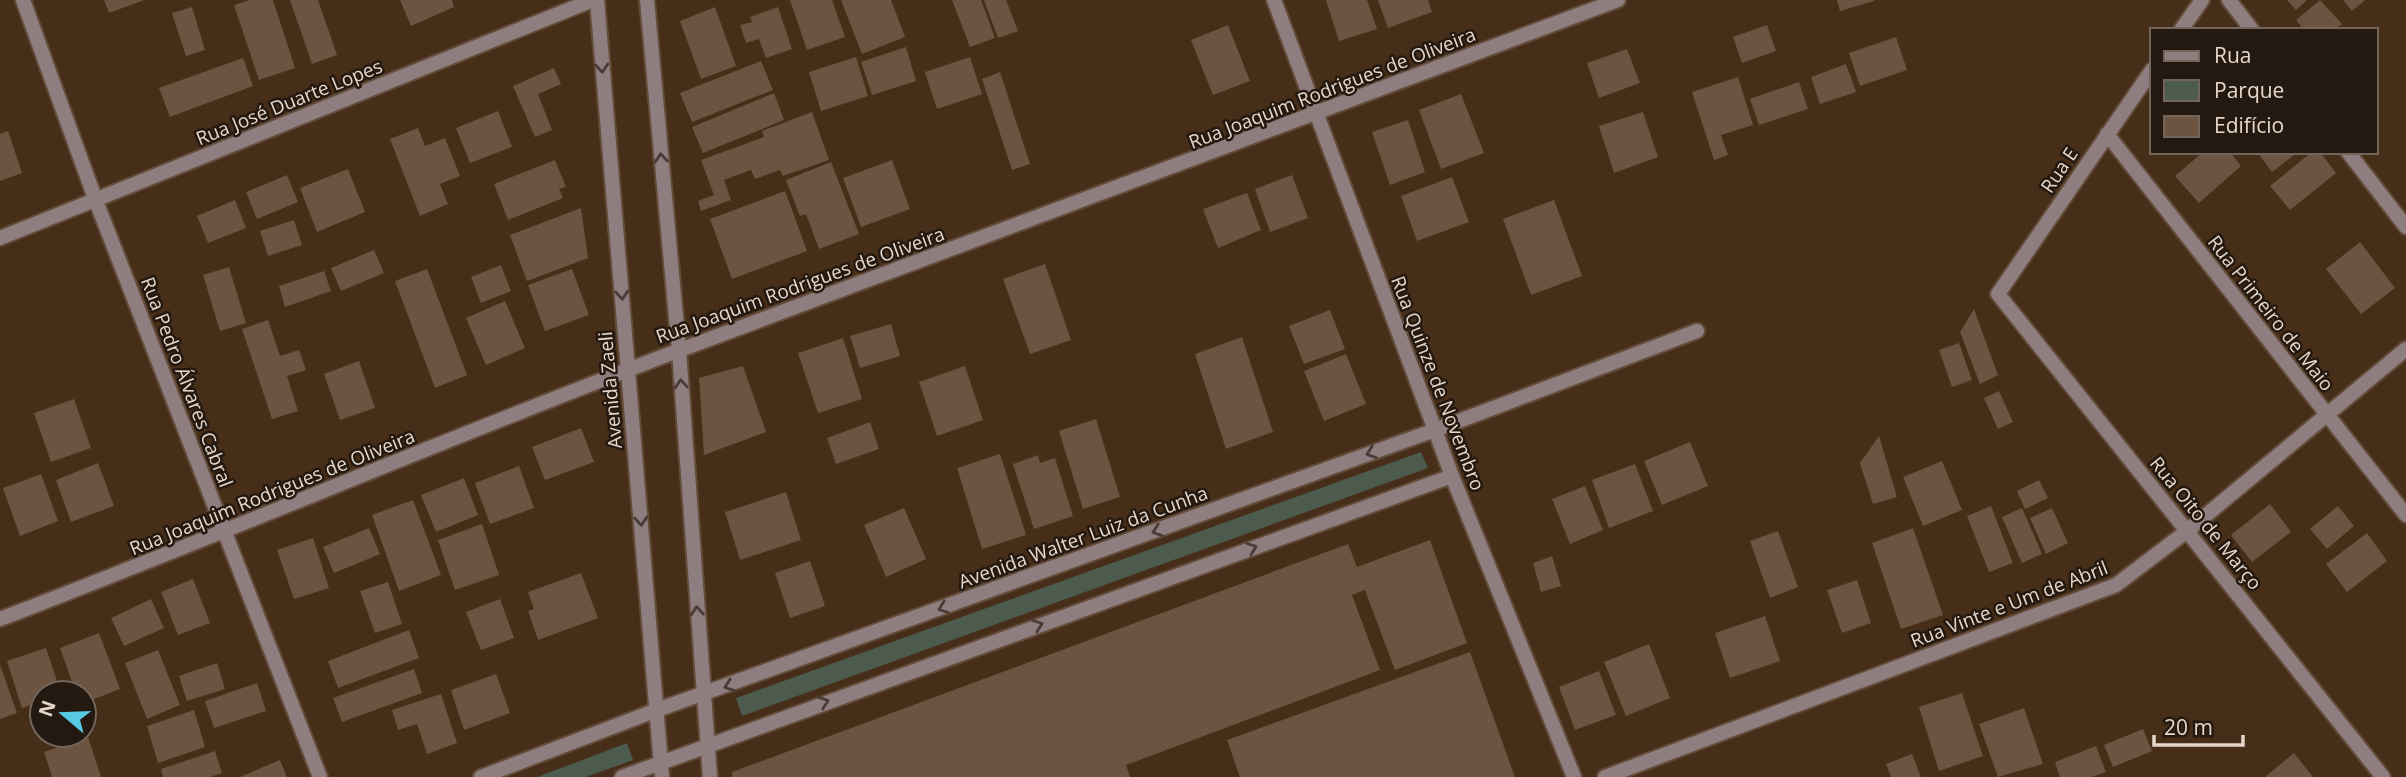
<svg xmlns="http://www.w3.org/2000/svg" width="2406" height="777" viewBox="0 0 2406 777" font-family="'Open Sans',sans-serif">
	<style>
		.green { fill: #4d5b4e }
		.building { fill: #6c5440 }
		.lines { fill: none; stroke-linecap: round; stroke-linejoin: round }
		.minor-casing { stroke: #634c39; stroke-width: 18 }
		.tertiary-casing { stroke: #634c39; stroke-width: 18 }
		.minor { stroke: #8e7e7f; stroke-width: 14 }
		.tertiary { stroke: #8e7e7f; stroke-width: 14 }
		.oneway { stroke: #493c37 }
		.labels { text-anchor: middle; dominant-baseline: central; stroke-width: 5; stroke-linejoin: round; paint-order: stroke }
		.street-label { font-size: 19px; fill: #e6d7cb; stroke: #241910 }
	</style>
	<rect width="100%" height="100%" fill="#462e19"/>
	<path class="green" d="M1421,452l7,16 -686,248 -6,-18z
		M627,743l6,17 -47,17h-49z"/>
	<path class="building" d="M104,0h40l-35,13z
		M250,0h23l22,68 -36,12 -25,-75z
		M290,0h28l19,55 -25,9z
		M400,0h52l2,7 -43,19z
		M790,0h42l13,37 -38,13z
		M841,0h50l14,37 -43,17z
		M952,0h29l14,38 -25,9z
		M984,0h22l12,31 -20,7z
		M1326,0h41l10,29 -38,12z
		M1378,0h50l4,12 -44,16z
		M1837,0h37v1l-34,10z
		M2287,0h20l-11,10z
		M2320,0l22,24 -7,6h-31l-8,-10z
		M2343,0h22l-13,11z
		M192,7l13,43 -19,6 -14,-43z
		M715,7l21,59 -35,13 -21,-58z
		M778,7l14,42 -26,9 -7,-19 -13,4 -6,-18 12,-3 -2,-5z
		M1228,25l22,56 -37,14 -22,-55z
		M1767,25l9,26 -34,12 -9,-26z
		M1896,37l11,33 -47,16 -11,-33z
		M906,47l10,34 -44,14 -11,-33z
		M1627,49l13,34 -41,15 -12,-35z
		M856,57l12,39 -47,15 -12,-39z
		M970,57l12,37 -45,15 -12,-37z
		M243,58l10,28 -83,31 -11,-29z
		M761,61l12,29 -81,32 -12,-29z
		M1846,64l10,28 -36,12 -9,-27z
		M554,68l7,16 -23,10 14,36 -17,7 -22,-51z
		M1000,72l30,92 -18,6 -30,-91z
		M1738,77l15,48 -32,10 7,20 -14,5 -22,-68z
		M1799,82l9,27 -49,16 -9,-26z
		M774,93l10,27 -81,33 -11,-26z
		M1461,94l23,59 -43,16 -22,-59z
		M498,111l14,36 -42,16 -14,-35z
		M812,112l17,48 -46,16 -3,-6 -25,9 -4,-9 -27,10 7,20 -30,11 -3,-10 16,-6 -13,-35 63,-23 -2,-6z
		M1643,112l15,45 -44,16 -15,-47z
		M1408,120l17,52 -35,13 -18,-53z
		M418,128l7,18 20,-8 15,38 -20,8 8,20 -28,12 -30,-77z
		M8,131l14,42 -22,8v-47z
		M2203,152h27l11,14 -42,37 -24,-27z
		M2257,152h41l-26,20z
		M2312,152h8l16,21 -46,37 -20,-24z
		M555,160l11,27 -7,2 4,9 -55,22 -14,-36z
		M892,160l18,49 -49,18 -18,-49z
		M831,162l28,72 -40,15 -13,-35 -6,2 -14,-36z
		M348,169l17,43 -48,20 -17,-44z
		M287,175l11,27 -41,17 -11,-27z
		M1292,175l16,43 -38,14 -15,-43z
		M1452,177l17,45 -52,19 -16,-45z
		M785,191l22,60 -75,28 -22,-60z
		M1247,193l14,37 -43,18 -15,-39z
		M235,200l11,28 -38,15 -11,-27z
		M1554,200l28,76 -51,19 -28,-76z
		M581,208l7,50 -61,23 -17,-46z
		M294,220l8,25 -34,11 -8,-25z
		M2360,242l35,46 -34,26 -35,-45z
		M374,250l10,23 -43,18 -10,-23z
		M1045,264l26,76 -41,14 -27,-75z
		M501,265l10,26 -30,12 -10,-26z
		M229,267l17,56 -26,8 -17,-56z
		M427,269l40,106 -32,13 -40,-107z
		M572,269l17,46 -44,16 -17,-46z
		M324,271l7,20 -46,16 -6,-21z
		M505,301l20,47 -39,17 -20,-47z
		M1974,309l24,66 -18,9 -20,-52z
		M1330,310l15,39 -41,15 -15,-38z
		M268,320l12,36 19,-6 7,20 -19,6 11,35 -26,8 -30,-90z
		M891,324l9,32 -40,12 -10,-32z
		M1242,337l31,95 -47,17 -31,-95z
		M843,338l19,61 -44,14 -20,-60z
		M1959,343l13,37 -20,7 -13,-37z
		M1346,354l20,50 -42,17 -20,-50z
		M359,361l16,47 -35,12 -16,-46z
		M743,366l23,66 -62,23 -5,-77z
		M965,366l18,54 -46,16 -18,-54z
		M1999,391l14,31 -15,7 -14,-31z
		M74,399l17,49 -40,14 -17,-49z
		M1096,419l24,78 -37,12 -24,-78z
		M870,422l9,27 -43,15 -9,-26z
		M581,428l13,34 -49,18 -13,-33z
		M1879,436l18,61 -24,7 -13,-41z
		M1690,442l18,44 -46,19 -18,-44z
		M1000,454l26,81 -44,14 -25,-81z
		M1038,455l2,8 15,-5 18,58 -39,13 -21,-65z
		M1942,461l20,49 -39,16 -20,-49z
		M98,463l16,43 -43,16 -15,-42z
		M1635,464l18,47 -44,17 -17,-48z
		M519,466l15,42 -44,16 -15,-41z
		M41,474l17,47 -38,15 -17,-48z
		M464,478l14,37 -42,17 -15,-37z
		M2039,480l9,18 -23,11 -8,-18z
		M1585,486l18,44 -33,14 -18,-45z
		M786,492l15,48 -61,20 -15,-48z
		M413,500l28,75 -42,16 -27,-76z
		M2270,504l21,28 -39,30 -21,-27z
		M1991,506l22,57 -24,9 -22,-56z
		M2338,506l16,20 -27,23 -17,-20z
		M904,508l22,51 -40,18 -22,-52z
		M2022,508l20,46 -20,9 -20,-46z
		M2052,508l16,35 -22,11 -16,-36z
		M482,524l17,51 -44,15 -17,-50z
		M369,528l11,26 -46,19 -11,-26z
		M1913,528l30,87 -42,14 -29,-86z
		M1778,531l20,56 -28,11 -20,-57z
		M2367,533l20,28 -40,31 -21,-28z
		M313,538l16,50 -35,11 -17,-49z
		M1430,540l37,103 -72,27 -30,-80 -13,5 28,75 -254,95 4,12h-398v-5l616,-228 9,23z
		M1552,556l9,30 -20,6 -8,-29z
		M810,561l15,45 -35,12 -15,-45z
		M581,573l17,45 -60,22 -10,-29 6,-2 -6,-17z
		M193,579l17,44 -32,12 -17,-43z
		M1857,580l14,43 -29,10 -15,-43z
		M388,582l14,42 -27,9 -15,-42z
		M151,599l13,29 -40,18 -13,-28z
		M500,599l14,39 -33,12 -15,-38z
		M1765,616l15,45 -50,17 -15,-45z
		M409,630l10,28 -81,30 -10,-27z
		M99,633l21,56 -36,14v-10h-8l-16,-45z
		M1649,644l21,54 -44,18 -22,-54z
		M46,648l15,45h-19v9l-20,6 -15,-47z
		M158,650l22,55 -33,14 -22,-56z
		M1470,652l45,125h-275l-13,-37z
		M217,663l8,26 -38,12 -8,-25z
		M0,665l17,48 -17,6z
		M414,669l8,24 -80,29 -9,-24z
		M1599,671l17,44 -41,15 -16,-43z
		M496,674l14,39 -46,17 -13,-40z
		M257,683l9,28 -52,17 -9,-27z
		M1962,693l21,63 -44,15 -20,-64z
		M441,694l16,49 -30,11 -10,-30 -19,6 -6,-20z
		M2024,708l19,56 -45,13 -19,-53z
		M194,710l11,37 -47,16 -11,-37z
		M2143,729l9,22 -39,16 -9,-22z
		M88,737l13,40h-49l-8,-25z
		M2096,746l10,26 -14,5h-32l-5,-15z
		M215,751l7,22 -12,4h-47l-2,-8z
		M2294,753l19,24h-48z
		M1912,754l9,23h-30l-5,-13z
		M280,760l7,17h-47z"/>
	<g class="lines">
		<defs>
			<path id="minor" d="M23,0l73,201 224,576
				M1274,0l161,430 262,-99
				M2229,0l23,30
				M2181,30l21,-30
				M2152,70l-154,224 385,483
				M2107,134l299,381
				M2348,152l58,75
				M0,238l593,-238
				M1452,476l122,301
				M0,619c228,-87 452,-183 680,-269 312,-118 626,-231 938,-350
				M1605,777l511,-192 71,-54 219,-182"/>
			<path id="tertiary" d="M597,0l65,777
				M647,0l32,350 31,427
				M481,777l176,-67 778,-280 17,46 -830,301"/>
		</defs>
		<use href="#minor" class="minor-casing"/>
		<use href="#tertiary" class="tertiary-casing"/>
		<use href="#minor" class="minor"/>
		<use href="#tertiary" class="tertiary"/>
	</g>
	<defs><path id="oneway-chevron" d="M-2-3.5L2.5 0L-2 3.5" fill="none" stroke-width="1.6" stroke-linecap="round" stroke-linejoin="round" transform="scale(1.75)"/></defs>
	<g class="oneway">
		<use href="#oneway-chevron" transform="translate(602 68) rotate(85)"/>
		<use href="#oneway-chevron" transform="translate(661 158) rotate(-95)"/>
		<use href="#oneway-chevron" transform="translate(622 295) rotate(85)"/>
		<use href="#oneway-chevron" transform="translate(681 384) rotate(-94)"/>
		<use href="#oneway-chevron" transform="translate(1371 453) rotate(160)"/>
		<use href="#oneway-chevron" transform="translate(641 521) rotate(85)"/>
		<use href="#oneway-chevron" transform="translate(1157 531) rotate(160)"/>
		<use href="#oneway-chevron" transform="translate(1252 548) rotate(-20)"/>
		<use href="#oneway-chevron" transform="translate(943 608) rotate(160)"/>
		<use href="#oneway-chevron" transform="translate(697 611) rotate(-94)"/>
		<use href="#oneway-chevron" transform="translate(1038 625) rotate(-20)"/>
		<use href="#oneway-chevron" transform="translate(729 686) rotate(160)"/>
		<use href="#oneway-chevron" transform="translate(824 702) rotate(-20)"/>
	</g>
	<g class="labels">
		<g class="street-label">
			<text transform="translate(1332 88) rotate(-21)">Rua Joaquim Rodrigues de Oliveira</text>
			<text transform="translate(289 102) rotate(-22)">Rua José Duarte Lopes</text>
			<text transform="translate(2059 170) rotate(-56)">Rua E</text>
			<text transform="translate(800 285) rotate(-20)">Rua Joaquim Rodrigues de Oliveira</text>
			<text transform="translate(2271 313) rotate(52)">Rua Primeiro de Maio</text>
			<text transform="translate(187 382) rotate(69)">Rua Pedro Álvares Cabral</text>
			<text transform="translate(1438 383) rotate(69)">Rua Quinze de Novembro</text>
			<text transform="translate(610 390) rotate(-95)">Avenida Zaeli</text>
			<text transform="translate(272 492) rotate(-22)">Rua Joaquim Rodrigues de Oliveira</text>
			<text transform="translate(2206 523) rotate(51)">Rua Oito de Março</text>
			<text transform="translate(1083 537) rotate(-20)">Avenida Walter Luiz da Cunha</text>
			<text transform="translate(2009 604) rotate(-21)">Rua Vinte e Um de Abril</text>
		</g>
	</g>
	<rect x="2150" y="28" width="228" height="126" fill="#241910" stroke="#72655b" stroke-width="2"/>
	<rect x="2164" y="51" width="35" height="10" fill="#8e7e7f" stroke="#72655b" stroke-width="2"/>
	<text x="2214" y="63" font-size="21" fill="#e6d7cb">Rua</text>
	<rect x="2164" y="80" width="35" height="21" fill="#4d5b4e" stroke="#72655b" stroke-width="2"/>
	<text x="2214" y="98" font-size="21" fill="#e6d7cb">Parque</text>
	<rect x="2164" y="116" width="35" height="21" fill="#6c5440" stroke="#72655b" stroke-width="2"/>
	<text x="2214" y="133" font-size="21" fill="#e6d7cb">Edifício</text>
	<g transform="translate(63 714) rotate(289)"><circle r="33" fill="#241910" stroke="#72655b" stroke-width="2"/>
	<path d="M0-5L12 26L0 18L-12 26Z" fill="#58c9e3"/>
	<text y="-10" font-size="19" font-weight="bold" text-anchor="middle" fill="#e6d7cb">N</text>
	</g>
	<path d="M2154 735v10h89v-10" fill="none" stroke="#e6d7cb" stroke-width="3.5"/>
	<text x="2164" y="735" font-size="21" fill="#e6d7cb" stroke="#241910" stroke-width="5" paint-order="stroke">20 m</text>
</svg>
